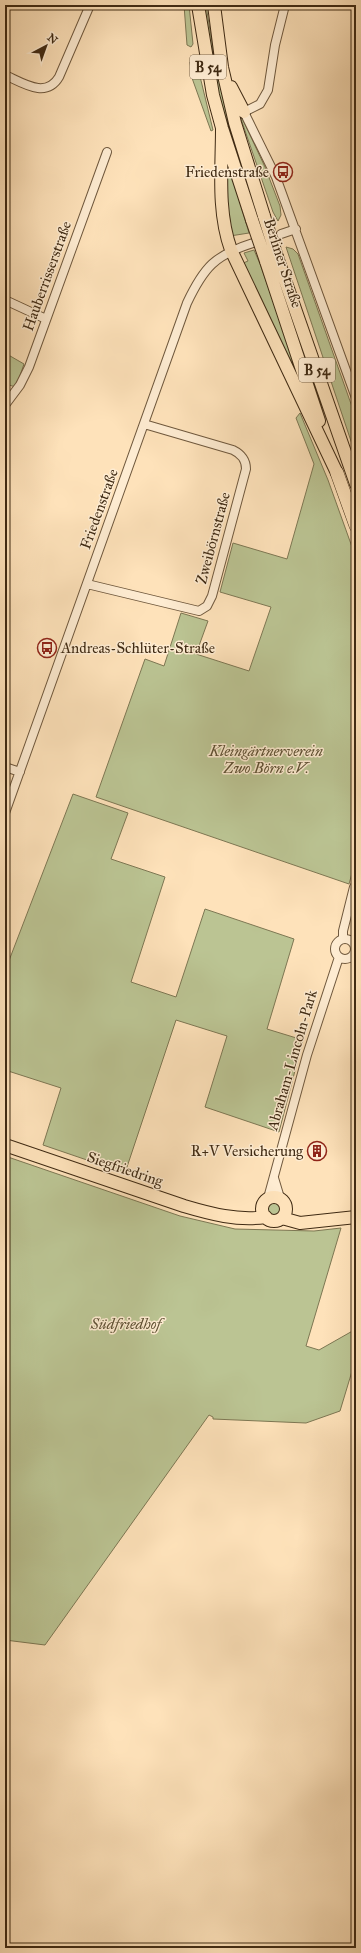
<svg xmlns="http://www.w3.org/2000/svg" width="361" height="1953" viewBox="0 0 361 1953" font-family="'IM FELL Great Primer',serif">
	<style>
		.green { fill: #bbc493; stroke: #7d7753 }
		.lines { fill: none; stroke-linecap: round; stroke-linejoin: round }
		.minor-casing { stroke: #6f583d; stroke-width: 10 }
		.primary-casing { stroke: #3f2a13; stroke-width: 14 }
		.trunk-casing { stroke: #3f2a13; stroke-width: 14 }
		.minor { stroke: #feecd2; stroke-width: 8 }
		.primary { stroke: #fee2ba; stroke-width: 12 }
		.trunk { stroke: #fee2ba; stroke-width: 13 }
		.primary-bridge-casing { stroke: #3f2a13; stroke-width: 14; stroke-linecap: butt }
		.primary-bridge { stroke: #fee2ba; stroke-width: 12 }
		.labels { text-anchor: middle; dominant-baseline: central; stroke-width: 3; stroke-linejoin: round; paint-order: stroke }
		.shield { fill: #feecd2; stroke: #78644c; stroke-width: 1 }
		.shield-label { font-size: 14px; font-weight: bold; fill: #3f2a13 }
		.poi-label { font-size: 15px; fill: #3f2a13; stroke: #feecd2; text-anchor: end }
		.street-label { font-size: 15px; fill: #3f2a13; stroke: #feecd2 }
		.park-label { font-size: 15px; font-style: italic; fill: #5e5033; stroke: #feecd2 }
	</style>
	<rect width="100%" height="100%" fill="#fee2ba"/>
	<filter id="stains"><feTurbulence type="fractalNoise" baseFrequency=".005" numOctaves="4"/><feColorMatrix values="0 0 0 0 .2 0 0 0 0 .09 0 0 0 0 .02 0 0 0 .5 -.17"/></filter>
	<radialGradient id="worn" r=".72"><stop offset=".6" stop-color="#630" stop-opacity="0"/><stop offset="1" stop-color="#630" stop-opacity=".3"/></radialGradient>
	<path class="green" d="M184,5h5l4,39 -2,3 -4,-2z
		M204,5h2c11,77 30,143 55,217l-3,1 -26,-78 -14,-54z
		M192,61l5,3 16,66 -2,1 -19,-53 -2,-16z
		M240,116h1l24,51 15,39 1,9 -3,6 -5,-9z
		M225,152l24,81 -19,3 -2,-12z
		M286,247l7,2 5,5 58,164v38z
		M254,250l6,14 49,138 -68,-138 7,-3 -4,-8z
		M5,353l19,11 -8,23 -11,-3z
		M300,413l28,67 28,78v301l-7,25 -253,-87 49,-138 19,7 17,-53 27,8 -12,33 53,17 22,-64 -51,-15 13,-49 54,16 27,-95 -18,-46z
		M73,794l55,19 -17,46 54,18 -34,105 45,15 29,-88 89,30 -27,90 36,11 -24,92 -74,-25 22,-71 -51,-16 -51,153 -82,-28 18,-57 -56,-18v-99z
		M5,1156l175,60 55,13 79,2 27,-3 -35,118 13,4 37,-21v29l-16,53 -34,12 -93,-4v-2l-4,-2 -164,230 -40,-5z
		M267 1209a7 7 0 1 1 14 0a7 7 0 1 1-14 0Z"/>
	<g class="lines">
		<defs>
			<path id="minor" d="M285,5l-10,40 -7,45 -8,14 -16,8 32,65 80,221
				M5,75c18,8 41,24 54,2l31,-72
				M281,234l15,-5
				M5,300l41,19
				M5,405l15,-20 9,-18 78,-215
				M87,584l112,27 8,-5 5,-10 34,-127c0,-10 -5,-15 -13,-19l-89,-26
				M5,767l15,5
				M5,813l182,-510c17,-36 28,-48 66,-60
				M343,939v-8l11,-44
				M335 949a10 10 0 1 1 20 0a10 10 0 1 1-20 0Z
				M274,1178l6,20
				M268,1198l39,-143 32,-98"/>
			<path id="primary" d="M198,5l15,90 9,33 30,92
				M214,5l8,62 13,56 29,93
				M231,87l13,25
				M222,128c0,40 -5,83 9,122l106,223
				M277,257l79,227
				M266,261l53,160
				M5,1145l179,61c27,8 53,15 82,11
				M262 1209a12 12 0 1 1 24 0a12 12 0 1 1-24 0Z
				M282,1218l18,5 56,-6"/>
			<path id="trunk" d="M337,473l19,53"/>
		</defs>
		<use href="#minor" class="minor-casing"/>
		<use href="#primary" class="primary-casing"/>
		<use href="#trunk" class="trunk-casing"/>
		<use href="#minor" class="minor"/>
		<use href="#primary" class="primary"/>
		<use href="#trunk" class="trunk"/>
		<defs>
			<path id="primary-bridge" d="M264,216l13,41
				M252,220l14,41"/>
		</defs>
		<use href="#primary-bridge" class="primary-bridge-casing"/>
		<use href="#primary-bridge" class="primary-bridge"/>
	</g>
	<defs>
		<symbol id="bus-ring" viewBox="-11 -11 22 22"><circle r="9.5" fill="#feecd2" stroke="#8f2418" stroke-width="1.5"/><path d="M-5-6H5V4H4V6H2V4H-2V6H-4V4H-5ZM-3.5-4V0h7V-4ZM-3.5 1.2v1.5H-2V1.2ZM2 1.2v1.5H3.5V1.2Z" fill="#8f2418"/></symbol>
		<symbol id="building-ring" viewBox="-11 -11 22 22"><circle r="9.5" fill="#feecd2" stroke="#8f2418" stroke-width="1.5"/><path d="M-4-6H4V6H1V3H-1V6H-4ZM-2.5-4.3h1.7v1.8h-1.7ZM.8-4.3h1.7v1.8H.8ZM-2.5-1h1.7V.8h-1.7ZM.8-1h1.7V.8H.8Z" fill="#8f2418"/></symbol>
	</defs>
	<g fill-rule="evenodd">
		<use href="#bus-ring" x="272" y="161" width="22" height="22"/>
		<use href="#bus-ring" x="36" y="637" width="22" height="22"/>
		<use href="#building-ring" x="306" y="1140" width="22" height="22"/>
	</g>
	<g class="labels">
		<g class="shield">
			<rect x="190" y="55" width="36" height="24" rx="3"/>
			<rect x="299" y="358" width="36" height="24" rx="3"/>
		</g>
		<g class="shield-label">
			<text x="208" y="67">B 54</text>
			<text x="317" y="370">B 54</text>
		</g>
		<g class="poi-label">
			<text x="269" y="172">Friedenstraße</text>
			<text x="61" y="648" text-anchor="start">Andreas-Schlüter-Straße</text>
			<text x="303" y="1151">R+V Versicherung</text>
		</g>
		<g class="street-label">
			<text transform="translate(283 263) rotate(72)">Berliner Straße</text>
			<text transform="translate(47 276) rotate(-70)">Hauberrisserstraße</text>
			<text transform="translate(99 509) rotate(-70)">Friedenstraße</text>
			<text transform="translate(213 538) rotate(-75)">Zweibörnstraße</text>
			<text transform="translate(292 1060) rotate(-74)">Abraham-Lincoln-Park</text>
			<text transform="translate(125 1169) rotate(19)">Siegfriedring</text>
		</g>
		<g class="park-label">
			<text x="266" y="751">Kleingärtnerverein<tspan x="266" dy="17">Zwo Börn e.V.</tspan></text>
			<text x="126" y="1324">Südfriedhof</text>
		</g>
	</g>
	<rect width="361" height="1953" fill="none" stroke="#fee2ba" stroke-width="20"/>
	<rect x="6" y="6" width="349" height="1941" fill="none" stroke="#3f2a13" stroke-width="2"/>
	<rect x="10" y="10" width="341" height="1933" fill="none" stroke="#3f2a13"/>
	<g transform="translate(46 46) rotate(41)" stroke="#feecd2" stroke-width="3" paint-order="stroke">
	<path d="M0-3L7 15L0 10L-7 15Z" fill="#3f2a13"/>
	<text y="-6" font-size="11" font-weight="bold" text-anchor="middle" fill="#3f2a13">N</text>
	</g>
	<rect width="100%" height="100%" filter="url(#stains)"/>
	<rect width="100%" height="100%" fill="url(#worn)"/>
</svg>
